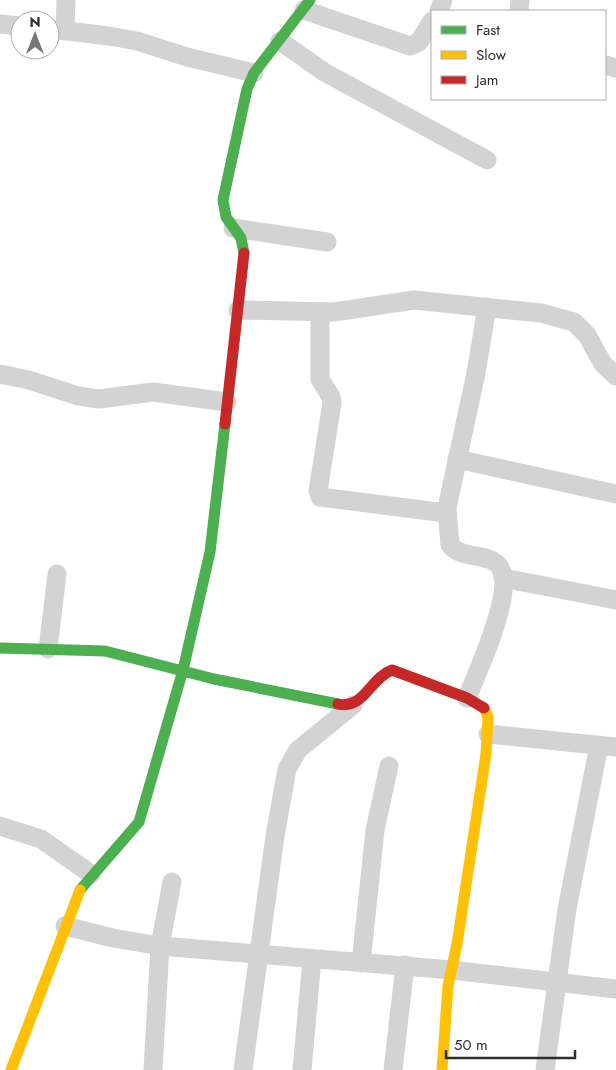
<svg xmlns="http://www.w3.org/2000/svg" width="616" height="1070" viewBox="0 0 616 1070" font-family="Jost,sans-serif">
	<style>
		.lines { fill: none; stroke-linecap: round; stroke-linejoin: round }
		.street { stroke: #d3d3d3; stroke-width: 19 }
		.fast { stroke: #4caf50; stroke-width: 11 }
		.slow { stroke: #ffc107; stroke-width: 11 }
		.jam { stroke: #c62828; stroke-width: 11 }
	</style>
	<rect width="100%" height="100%" fill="#fff"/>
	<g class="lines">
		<path class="street" d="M304,10l106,36 9,-4 13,-21
			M439,11l4,-11
			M519,11l1,-11
			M0,24l20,2
			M50,29l59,7 28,5 50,16 67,16
			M65,31l1,-31
			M280,41l44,31 163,88
			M605,65l11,3
			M233,228l94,14
			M238,310l96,2 80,-12 127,13 33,9 13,13 16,29 13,12
			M320,312v67l11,18 1,6 -14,88 2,6 126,16
			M0,374l29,6 49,16 21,3 54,-7 74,10
			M457,459l159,35
			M503,578l113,22
			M48,649l9,-75
			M467,698c9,-24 54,-116 29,-135 -13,-10 -34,-4 -46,-18l-3,-37 29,-135 11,-66
			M488,734l128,13
			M0,826l41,13 50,35
			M65,926l48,12 47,8 292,24 164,19
			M361,963l14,-133 14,-64
			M153,1070l7,-124 12,-64
			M243,1070l32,-234 12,-67 11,-19 55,-45
			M302,1070l10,-111
			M393,1070l12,-105
			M545,1070l22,-161 32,-164"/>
		<path class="fast" d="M244,253l-3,-15 -15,-21 -3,-17 24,-111 7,-16 56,-73
			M0,648l105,3 109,28 124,25
			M80,890l59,-68 44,-152 27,-118 15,-128"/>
		<path class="slow" d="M11,1070l69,-180
			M442,1070l6,-84 9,-42 29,-190 2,-37 -4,-9"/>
		<path class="jam" d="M225,424l19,-171
			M338,704c26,6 32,-26 54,-34l75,28 17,10"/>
	</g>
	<rect x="431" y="10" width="175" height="90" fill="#ffffff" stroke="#ababab"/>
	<rect x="441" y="26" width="25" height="8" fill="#4caf50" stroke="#ababab"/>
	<text x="476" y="35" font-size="15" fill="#2e2e2e">Fast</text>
	<rect x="441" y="51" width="25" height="8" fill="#ffc107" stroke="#ababab"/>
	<text x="476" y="60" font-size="15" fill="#2e2e2e">Slow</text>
	<rect x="441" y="76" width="25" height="8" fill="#c62828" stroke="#ababab"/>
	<text x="476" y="85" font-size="15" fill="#2e2e2e">Jam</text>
	<g transform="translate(35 35)"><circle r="24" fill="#ffffff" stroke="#ababab"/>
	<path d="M0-4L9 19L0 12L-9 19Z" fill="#777777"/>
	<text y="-8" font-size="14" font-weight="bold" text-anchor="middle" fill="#2e2e2e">N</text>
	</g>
	<path d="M446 1050v8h129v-8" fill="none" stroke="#2e2e2e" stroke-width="2.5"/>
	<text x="454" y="1050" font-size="15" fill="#2e2e2e" stroke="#ffffff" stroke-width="4" paint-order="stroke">50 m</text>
</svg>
